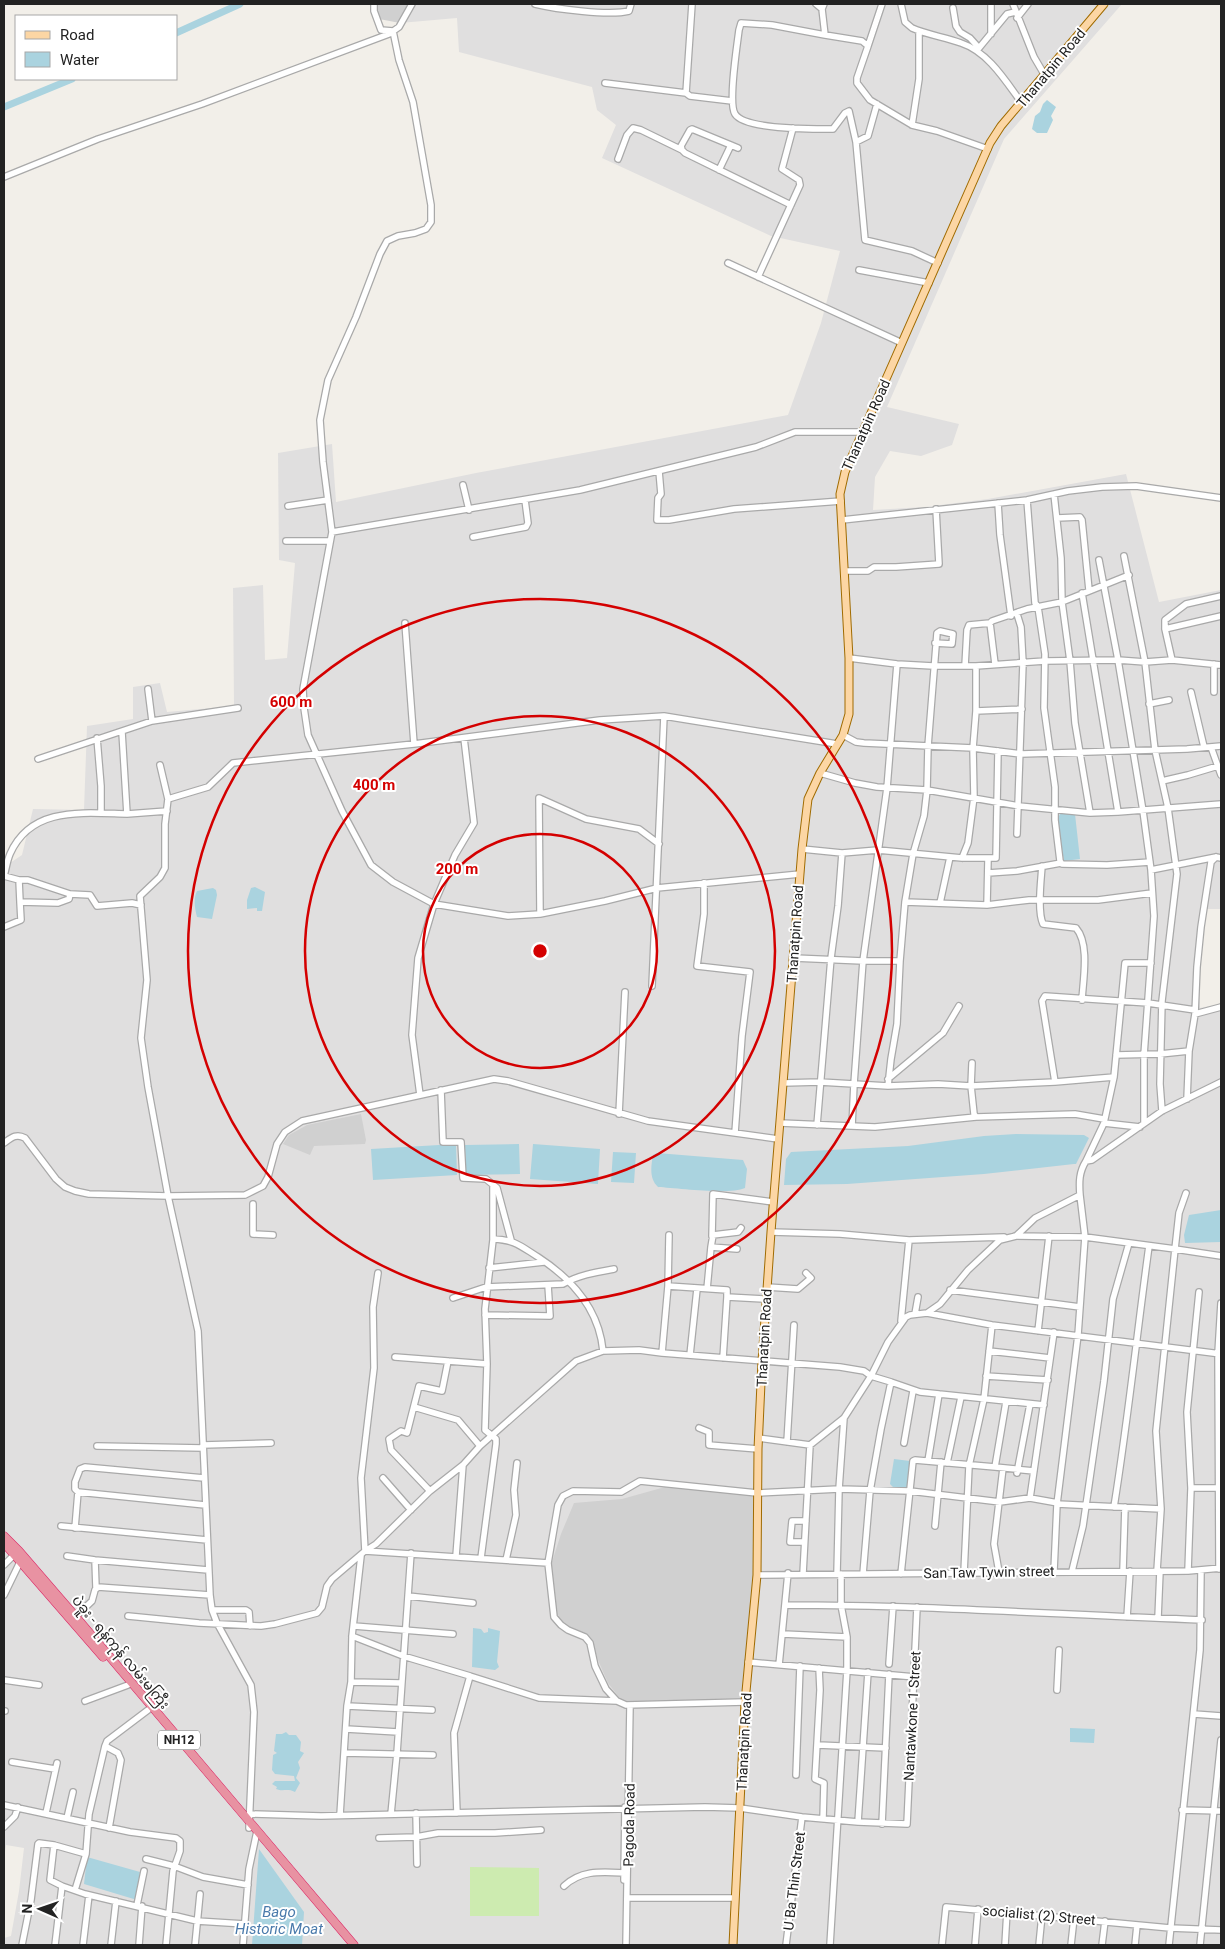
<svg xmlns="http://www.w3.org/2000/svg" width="1225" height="1949" viewBox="0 0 1225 1949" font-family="Roboto,'Noto Sans Myanmar',sans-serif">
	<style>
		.residential { fill: #e0dfdf }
		.religious { fill: #d0d0d0 }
		.grass { fill: #cdebb0 }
		.water { fill: #aad3df }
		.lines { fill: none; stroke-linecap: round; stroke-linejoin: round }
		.river { stroke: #aad3df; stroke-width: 7 }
		.minor-casing { stroke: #a9a9a9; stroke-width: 8 }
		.major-casing { stroke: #a06b00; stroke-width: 9 }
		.highway-casing { stroke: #dc2a67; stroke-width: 9 }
		.minor { stroke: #fff; stroke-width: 5.5 }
		.major { stroke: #fcd6a4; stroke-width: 7 }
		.highway { stroke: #e892a2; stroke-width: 8 }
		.ring { fill: none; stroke: #d40000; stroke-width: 2.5 }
		.labels { text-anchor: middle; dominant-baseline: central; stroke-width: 4; stroke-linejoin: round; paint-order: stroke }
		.shield { fill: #fff; stroke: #646464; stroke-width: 1 }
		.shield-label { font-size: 12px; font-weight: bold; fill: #222 }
		.street-label { font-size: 14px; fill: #222; stroke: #fff }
		.water-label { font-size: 15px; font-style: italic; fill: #4a7aab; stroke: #fff }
		.centre { fill: #d40000; stroke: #fff; stroke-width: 2.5 }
		.ring-label { font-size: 15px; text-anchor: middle; font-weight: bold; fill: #d40000; stroke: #fff; stroke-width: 4; stroke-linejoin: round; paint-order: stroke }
	</style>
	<rect width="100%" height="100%" fill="#f2efe9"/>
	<path class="residential" d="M410,4h712l-118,135 -117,268 72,17 -7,21 -31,11 -31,-5 -15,26 -2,33 52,-3 63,-8 138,-25 33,128 62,-12v319h-15l-9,54 3,45 21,-4v941h-1217v-7l7,-2 8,-45 5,-43 -18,-3 -2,14v-992l18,-12 11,-46 51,1 3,-84 46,-7v-32l27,-4 7,29 67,-6 -1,-118 30,-3 2,75 22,-2 8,-95 -16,-3 -1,-107 54,-9 4,58 140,-29 312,-58 33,-92 19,-72 -69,-15 -169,-78 14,-33 -19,-15 -5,-23 -133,-35 -2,-34 -57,5z"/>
	<path class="religious" d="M371,4h39l-10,19 -26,-5z
		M361,1114l5,26 -1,4 -51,2 -4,9 -27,-11 6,-9 18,-10z
		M665,1487l89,7 1,74 -13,133 -102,2 -19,-3 -13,-17 -10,-23 -7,-22 -24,-12 -11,-13 -5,-48 10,-31 13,-31 48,-4z"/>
	<path class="grass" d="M470,1867l69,1v48h-69z"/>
	<path class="water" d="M1047,100l9,7 -5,9 2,4 -6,13h-10l-5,-4 3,-13 5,-4 3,-8z
		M1066,813l9,1 5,45 -16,2 -7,-41 3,-6z
		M255,887l10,5 -3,19h-5v-3l-10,1v-9l4,-12z
		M213,888l3,2 1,5 -5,24 -15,-2c-2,-8 -4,-18 0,-26z
		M1016,1134l68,1 5,3 -13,26h-2l-90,10 -137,10 -63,1 2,-26 5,-7 117,-6 76,-10z
		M456,1144l1,31 -84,5 -2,-31z
		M519,1144l1,30 -54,1 -1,-30z
		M533,1144l67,5 -2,35 -68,-5z
		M613,1152l23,1 -2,30 -23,-1z
		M657,1153l86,7 4,9 -2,19c-16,7 -68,0 -87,-1 -9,-8 -7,-21 -5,-32z
		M1221,1210v32l-36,1 -1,-8 5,-20z
		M894,1459l16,2 -3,27 -14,-1 -3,-3z
		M473,1628l8,1 3,4 4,-1v-4l12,3 -3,31 2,5 -4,3 -23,-3z
		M1070,1728l25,1 -1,14 -24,-1z
		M286,1732l3,3h7l5,7 -1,9 4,2 -6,9 2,6 -4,10 4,5 -5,9c-8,-4 -12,0 -19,-3l1,-2 -5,-3 3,-3h20l-1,-5 -19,-2 -3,-4 1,-15 4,-2 -3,-2 2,-17h6z
		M259,1849l45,63 -2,33h-50z
		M87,1857l53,15 -3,28 -53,-16z"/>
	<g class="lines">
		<path class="river" d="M176,33l64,-29
			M4,107l68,-28"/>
		<defs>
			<path id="minor" d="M374,4v7l7,19 12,1 6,29 14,42 18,103v17l-5,7 -11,4 -17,3 -11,5 -7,13 -24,63 -28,63 -8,40 3,42 9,70 -29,157 1,19 4,27 34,76 29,54 22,17 41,22 -16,54 -6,77 8,60
				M535,4c21,5 74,12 94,7l2,-7
				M692,4l-6,89 4,3 42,5
				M816,4l6,5
				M824,4l-2,5 3,26 37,6 6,5 -11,32v5l13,17 42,25 25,6 51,18
				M901,4l4,18 7,6c16,7 33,9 49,15 27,9 44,37 60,59
				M1013,4l21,53 10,17
				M953,8l3,18 4,6 10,6 9,10 28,-34 8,-2
				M1017,18l11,-14
				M991,34v-30
				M825,35l-53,-10 -31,-2 -2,7c-2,16 -11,73 -4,84 10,16 80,15 98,15l12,-16 4,-2 7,31 9,98 47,11 26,12
				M868,46l14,-42
				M605,83l81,10
				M912,125l7,-46v-48
				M856,142l12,-6 9,-32
				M738,148l-46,-19 -2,1 -9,16 1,4 3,3 106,52
				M618,159l9,-24 6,-7 8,2 41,20
				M719,170l12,-25
				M4,177l94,-38 104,-35 187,-70 10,-7 13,-23
				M728,263l174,80
				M859,270l70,13
				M758,277l42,-92 -1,-5 -17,-11 11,-41
				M659,471l2,23 -3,4 -1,22h12l65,-11 107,-8
				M463,485l6,25
				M1054,494l7,64 1,44 8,59 5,62 15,90
				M1027,500l8,103 3,4 7,47 -1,54 11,79v33l5,41 2,3 45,1 43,-3
				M998,503l2,32 11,81
				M288,506l40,-6
				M1057,518l23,-1 2,3 7,70
				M842,520l185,-20 41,-9 34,-4 34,-1 85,12
				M332,532l248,-42 176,-43 39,-15h68
				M473,537l53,-10 2,-4 -3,-23
				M286,541h44
				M1124,556l21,106 10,88 13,58 9,66 -15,127 -2,83 2,27
				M1099,560l19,100 25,151 8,59 3,46 -10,139v68
				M844,571h24l6,-4h22l43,-3 -3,-55
				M1082,593l36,219
				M1017,614l4,13 2,36 -6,171
				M405,623l9,121
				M990,623l5,41
				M1165,629l56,-13
				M849,658l48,6 36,2h43l69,-5 73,-1 27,2 27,-2 49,5
				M1172,660l-7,-31v-9l21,-16 35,-8
				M965,666l2,-36 2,-5 21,-2 2,-2 35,-12 35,-7 67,-27
				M148,689l4,32
				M1191,692l13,55
				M1214,692v-28
				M1149,704l20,-4
				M976,711l46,-2
				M843,735l13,7 8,1 109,5 48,6 166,-5 34,-3
				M97,738l4,48v27
				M464,738l10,85 -19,32 -21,49 74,12 32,-2 65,-13 52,-13 143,-14
				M1211,747l10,28
				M38,759l114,-38 86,-13
				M160,765l8,34 -3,25v44l-5,9 -20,19 7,84 -6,58 7,49 20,109 30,135 12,264 2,15 5,13 34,62 3,27 -5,116
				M820,773l35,10 22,4 50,3 92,16 71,7 28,-1 103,-8
				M1162,781l26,-6 30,-9
				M168,799l40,-12 25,-24 181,-19 186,-24 64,-4
				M127,814l40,-3
				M802,849l40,4 36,-3 84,8h34l2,-107
				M962,858l6,-15 6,-46 -1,-49 3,-37v-45
				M1042,866c-1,15 -5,45 1,58l33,4c14,16 7,52 6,72
				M1151,870l65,-13 5,1
				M988,873l29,-2 44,-8
				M19,880h9l42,14
				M704,883v31l-7,52 53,6 -8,64 -7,97
				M20,902l-1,-22 -15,-4c2,-7 3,-15 6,-22 21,-48 73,-41 117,-40l-5,-82
				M905,902l82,3 1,-46
				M940,903l10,-46
				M987,905l42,-5h69l54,-7
				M540,914l-1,-116 47,21 53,10 20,15
				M4,927l17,-7 -1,-18 38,1 11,-4 1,-5 20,1 7,11 35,-3 9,2
				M794,958l69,3h37
				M652,986l12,-270 173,28
				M1195,1014l26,-7
				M1116,1055l44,-1 29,-3
				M972,1063l-1,23 3,28 2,3 99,-3 29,5
				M888,1079l55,-46 16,-27
				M1055,1082l-13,-81 3,-5 103,7 47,7
				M783,1083l37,-1 68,4 50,-2 33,2 84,-4 59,-5
				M888,1086l3,-27 6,-35 3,-63 5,-59 8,-48 11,-38 3,-26 1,-44 9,-113 3,-2 13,3 -1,10 -17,-1
				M441,1090l2,52h18l2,36 23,1 11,9 14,52
				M1187,1099l2,-48 6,-37 2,-47 4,-40 10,-65 5,-5
				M619,1114l6,-122
				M780,1123l95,4 101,-10
				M1104,1123l36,4
				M817,1125l14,-167 7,-52 4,-53
				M852,1126l2,-42 9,-123 24,-173 10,-124
				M4,1143c7,-5 12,-10 21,-5l31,41 9,8 10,4 14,3 79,2 77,-1 18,-9 5,-9 9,-33 8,-12 17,-11 192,-42 14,2 140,40 130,18
				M1086,1161l18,-38 10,-46 11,-114h26
				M253,1204v30l20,1
				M771,1232l69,2 69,6 95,-3
				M712,1236l1,-42 60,8
				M1015,1236l70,1 90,12 4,-36 7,-20
				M493,1239c22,1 26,6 45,18 34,22 61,52 65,94
				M711,1247l2,-12 25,-3 3,-4
				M489,1268l55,-6
				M378,1273l-5,34 1,61 -13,110 4,73 183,12
				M668,1286l59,4v7l39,2
				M767,1287l31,2 13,-11 -5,-5
				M707,1289l4,-42 26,2
				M950,1290l130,17
				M453,1298l33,-11 77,-3c15,-9 34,-12 51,-15
				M927,1313l65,12 229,29
				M915,1314l3,-17
				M485,1315l65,1 -2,-31
				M901,1321l8,-81
				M1038,1331l11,-95
				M989,1351l61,7
				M662,1353l6,-67 1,-51
				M690,1355l7,-66
				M395,1357l92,7
				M723,1358l4,-61
				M986,1376l62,4
				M891,1382l29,10 124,13
				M1006,1402l-11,65 39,4
				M414,1407l44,13 22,26
				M699,1428l10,4v13l49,4
				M758,1438l52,7
				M787,1442l7,-117
				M904,1443l9,-52
				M203,1445l68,-2
				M97,1446l106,2
				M928,1461l11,-67
				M947,1463l14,-66
				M1017,1473l13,-69
				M204,1478l-119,-11 -5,2 -5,13v7l3,3 127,13
				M383,1478l28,32
				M1191,1488h28
				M430,1491l-39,-41 -2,-11 12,-8 6,2 12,-47 23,5 6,-30
				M1030,1498l24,-166
				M1057,1504l104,5
				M1114,1507c14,-87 23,-174 35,-261
				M61,1526l146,14
				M935,1526l6,-64
				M75,1528l3,-36
				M804,1542h-14l2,-21h14
				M67,1556l28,4 113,10
				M456,1556l7,-91
				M481,1558l15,-114v-5l-11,-9 2,-66 -2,-55 8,-69v-55
				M95,1560l1,28
				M506,1560l10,-45 -2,-25 3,-27
				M4,1565l10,-10
				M1219,1569l-1,-216 3,-50
				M1054,1571l3,-67 21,-169 7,-98 -5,-42
				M1072,1571l11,-45 21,-145 9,-82 16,-56
				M1123,1571l2,-64
				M1157,1571l4,-62 -5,-78 19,-182 46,7
				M1188,1571l3,-83 -4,-76 12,-120
				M999,1572l-5,-28 9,-76
				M964,1573l5,-107 15,-67 8,-74
				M803,1574l7,-129 34,-27 27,-42 17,-34 18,-25 4,-2 17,-2 13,-9 28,-34 32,-30 16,-4 19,-18 45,-23c-1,-13 -1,-23 6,-34l6,-1 70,-49 59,-29
				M837,1574l2,-85 5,-71
				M901,1574l12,-113 2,-1 80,7
				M757,1575l431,-4 33,-3
				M4,1595l17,-35
				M408,1596l65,7
				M786,1605c138,0 277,10 416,15
				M212,1610h34l3,2 1,14
				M128,1616l71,7 62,3 14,-2 42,-11 5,-6 5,-21 5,-7 33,-28 11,-7 54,-53 33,-26 17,-19 96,-85 27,-10 36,-1 23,3 178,14 24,4 7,5 20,6 -10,47 -11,62 -7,83
				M1127,1617l3,-46
				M1158,1618l2,-47
				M73,1619l19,-18 3,-11 3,-3 112,8
				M354,1626l99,8
				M783,1634l64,3
				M352,1636l51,20 67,20
				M748,1662l167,15
				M889,1664l4,-58
				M779,1665l9,-92
				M819,1668l1,22 -5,89 9,4 -1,36
				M4,1680l35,5
				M351,1682l50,1
				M1057,1690l2,-40
				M85,1701l43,-16
				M745,1702l-119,3 -9,-4 -11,-12 -11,-23 -5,-23 -5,-6 -17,-7 -7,-5 -7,-8 -6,-54 10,-58 5,-9 10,-5 48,1 19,-11 117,12 82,-4 71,2 90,11 30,-4 28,5
				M347,1706l85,4
				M4,1711h1
				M1194,1714l27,2
				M346,1729l52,3
				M818,1745l68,3
				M105,1746l13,7 3,7 -12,68
				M344,1753l89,2
				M12,1762l43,7
				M796,1775l4,-109
				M4,1805l126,27 46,6 4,3v10l-7,20 -7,74
				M1182,1810l39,1
				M46,1813l11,-50
				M416,1813l1,51
				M457,1813l-3,-80 16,-57 69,22 78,3
				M251,1814l70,2 384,-9 35,1 62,9 56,5 49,2 10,-217
				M391,1814l6,-61 14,-200
				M340,1815l7,-109 4,-24 1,-46 9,-80
				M67,1818l6,-26
				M858,1822l10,-150
				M882,1824l7,-150
				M4,1827l11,-11 3,-9
				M379,1838l37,-1 22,-4h57l46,-3
				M146,1859l28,7 29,11 45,8
				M624,1880l1,-73
				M62,1886l-12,-6 4,-35 32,9
				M564,1886c18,-17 39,-14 62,-13
				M75,1890l11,-36 3,-40 16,-68 2,-5 41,-31
				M627,1898h108
				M137,1905l7,-34
				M22,1945l9,-45 7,-56 1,-1 15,2
				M55,1945l7,-59 23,8 112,27 48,3
				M83,1945l6,-50
				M111,1945l5,-44
				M139,1945l3,-39
				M195,1945l5,-51
				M243,1945l6,-76 8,-38
				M626,1945l4,-240
				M786,1945l16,-128
				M830,1945l17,-275v-33l-6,-32v-31
				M942,1945l4,-38 224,21 51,2
				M975,1945l3,-36
				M1005,1945l2,-34
				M1039,1945l3,-30
				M1071,1945l3,-27
				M1102,1945l3,-24
				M1135,1945l2,-20
				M1169,1945l31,-295 1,-80
				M1200,1945l21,-205"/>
			<path id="major" d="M733,1945l12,-243 12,-127 1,-126 4,-88 9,-129 31,-383 6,-50 12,-26 23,-38 6,-21v-56l-9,-164 5,-22 145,-329 11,-17 103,-122"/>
			<path id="highway" d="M4,1536l15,15 57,66 278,328
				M4,1543l99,114"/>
		</defs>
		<use href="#minor" class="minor-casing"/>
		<use href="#major" class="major-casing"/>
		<use href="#highway" class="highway-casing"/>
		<use href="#minor" class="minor"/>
		<use href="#major" class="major"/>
		<use href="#highway" class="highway"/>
	</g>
	<g class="ring">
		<circle cx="540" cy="951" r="117"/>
		<circle cx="540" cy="951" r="235"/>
		<circle cx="540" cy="951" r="352"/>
	</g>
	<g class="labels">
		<rect class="shield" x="158" y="1730.5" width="42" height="19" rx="4"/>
		<g class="shield-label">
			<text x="179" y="1740">NH12</text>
		</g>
		<g class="street-label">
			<text transform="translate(1051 68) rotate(-50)">Thanatpin Road</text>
			<text transform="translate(866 425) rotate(-66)">Thanatpin Road</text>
			<text transform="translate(795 934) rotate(-86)">Thanatpin Road</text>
			<text transform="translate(764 1338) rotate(-87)">Thanatpin Road</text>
			<text transform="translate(989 1572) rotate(-1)">San Taw Tywin street</text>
			<text transform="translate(121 1652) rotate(50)">ပဲခူး - ရန်ကုန် လမ်းမကြီး</text>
			<text transform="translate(912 1716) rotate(-87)">Nantawkone 1 Street</text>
			<text transform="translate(744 1742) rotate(-87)">Thanatpin Road</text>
			<text transform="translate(629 1825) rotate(-89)">Pagoda Road</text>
			<text transform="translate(794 1881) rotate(-83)">U Ba Thin Street</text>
			<text transform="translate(1039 1915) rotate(5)">socialist (2) Street</text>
		</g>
		<g class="water-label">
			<text x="279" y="1912">Bago<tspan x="279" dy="17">Historic Moat</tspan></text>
		</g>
	</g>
	<circle cx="540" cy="951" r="8" class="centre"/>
	<g class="ring-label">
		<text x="291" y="707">600 m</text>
		<text x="374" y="790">400 m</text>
		<text x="457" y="874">200 m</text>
	</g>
	<rect width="1225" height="1949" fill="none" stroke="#222222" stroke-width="10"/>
	<rect x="15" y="15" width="162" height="65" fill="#ffffff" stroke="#a7a7a7"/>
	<rect x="25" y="31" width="25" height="8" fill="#fcd6a4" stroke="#a7a7a7"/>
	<text x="60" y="40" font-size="15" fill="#222222">Road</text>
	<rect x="25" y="52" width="25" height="15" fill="#aad3df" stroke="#a7a7a7"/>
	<text x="60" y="65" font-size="15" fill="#222222">Water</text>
	<g transform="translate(40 1909) rotate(272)" stroke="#ffffff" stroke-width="4" paint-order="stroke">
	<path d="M0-4L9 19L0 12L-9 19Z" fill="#222222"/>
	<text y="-8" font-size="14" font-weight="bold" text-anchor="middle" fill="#222222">N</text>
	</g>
</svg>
